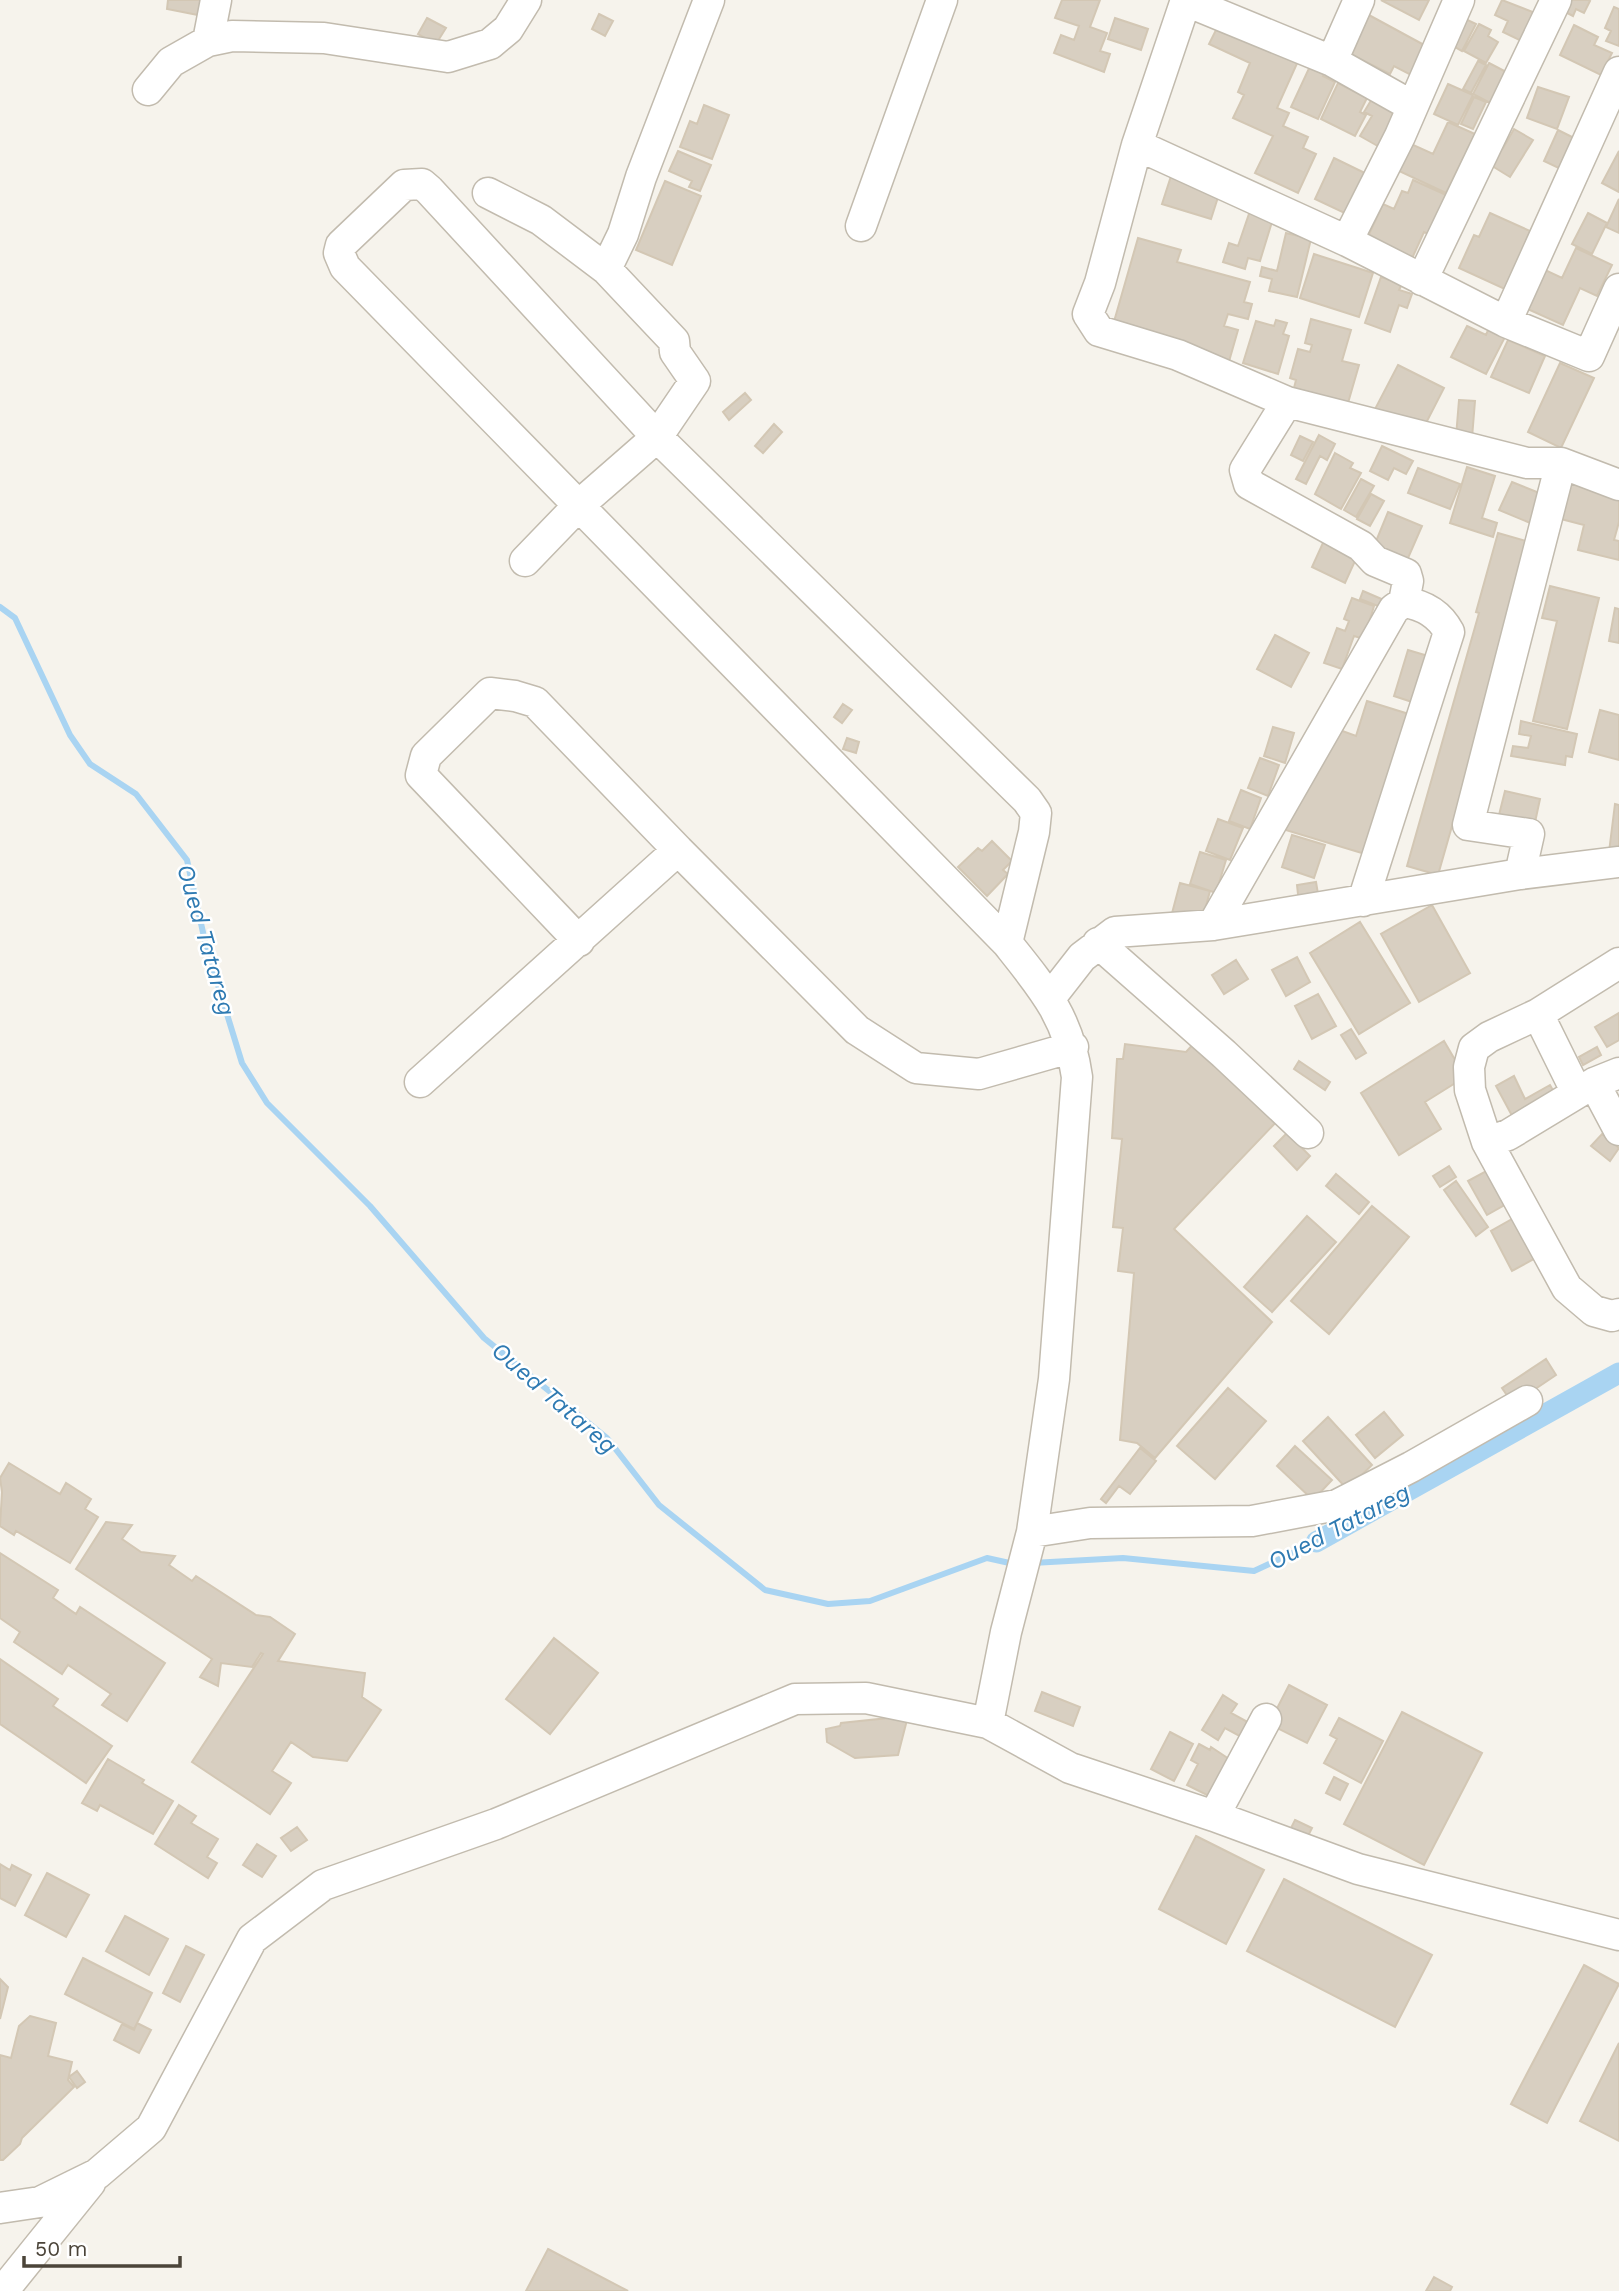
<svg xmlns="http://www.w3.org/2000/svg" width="1619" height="2291" viewBox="0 0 1619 2291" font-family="'Work Sans',sans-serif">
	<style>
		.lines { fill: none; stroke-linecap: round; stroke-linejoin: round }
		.stream { stroke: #a9d4f2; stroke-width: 6 }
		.canal { stroke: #a9d4f2; stroke-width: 21 }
		.building { fill: #d8cfc1; stroke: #d3c7b4; stroke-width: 2 }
		.minor-casing { stroke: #c2bbae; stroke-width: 33 }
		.minor { stroke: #fff; stroke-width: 30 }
		.labels { text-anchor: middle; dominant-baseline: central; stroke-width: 5; stroke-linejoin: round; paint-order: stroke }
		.water-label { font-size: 24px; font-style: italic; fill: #2e7ab2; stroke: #fff }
	</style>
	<rect width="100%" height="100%" fill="#f6f3ec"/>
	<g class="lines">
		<path class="stream" d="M0,607l15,11 55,117 20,29 46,30 51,66 19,86 36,117 25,40 103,103 114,132 123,100 52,67 106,85 63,14 42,-3 117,-43 27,6
			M1032,1563l91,-5 131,13 62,-29"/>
		<path class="canal" d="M1316,1542l303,-169"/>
	</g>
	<path class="building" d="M168,0h33l-3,15 -31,-6z
		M1062,0h38l-10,27 17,6 -7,18 10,3 -6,18 -50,-19 7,-18 13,5 5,-14 -24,-8z
		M1381,0h48l-10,20z
		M1502,0l41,16 -13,29 -27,-13 5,-11 -13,-6z
		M1562,0h26l2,1 -6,12 -8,-4 -3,7 -15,-8z
		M1614,7l5,2v37l-13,-5 5,-10 -6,-3z
		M599,14l14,7 -8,15 -13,-7z
		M1367,14l59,32 -15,29 -17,-9 -4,8 -42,-21z
		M1461,17l15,7 -14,27 -14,-8z
		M427,18l19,10 -10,16 -18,-10z
		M1115,18l33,11 -7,21 -33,-11z
		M1479,24l12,6 -3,6 10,6 -12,21 -22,-12z
		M1574,25l24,12 -4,8 18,8 -11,22 -41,-20z
		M1230,26l69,33 -22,49 12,5 -6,13 25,11 -5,11 13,6 -18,39 -43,-20 18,-37 -40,-18 11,-23 -6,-3 12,-29 -41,-19 7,-14 10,4z
		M1478,61l8,4 -15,28 -8,-4z
		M1489,63l23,12 -16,31 -23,-12z
		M1311,64l14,7 -2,5 12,6 -17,37 -27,-12z
		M1338,83l29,15 -7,14 6,3 -11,21 -34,-17z
		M1448,84l25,11 -15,30 -24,-11z
		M1538,87l31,10 -12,32 -30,-11z
		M1376,92l30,18 -23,39 -23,-13 12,-20 -8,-4z
		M1474,97l12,5 -13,27 -12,-5z
		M704,105l25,10 -17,44 -32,-12 10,-26 7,3z
		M1448,122l27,12 -29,59 -49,-23 12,-27 24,11z
		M1514,129l19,11 -23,37 -26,-16 11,-18 8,5z
		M1558,130l26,13 -19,28 -21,-10z
		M678,151l33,14 -11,26 -11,-4 3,-6 -23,-10z
		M1619,151v41l-17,-9z
		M1334,158l39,19 -20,40 -38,-18z
		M1172,173l49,15 -10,31 -49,-15z
		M1413,180l42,19 -17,39 -14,-6 -15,33 -45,-20 19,-41 11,5 8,-18 6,2z
		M665,181l36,15 -29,69 -36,-15z
		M1619,199v34l-13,-6z
		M1252,205l23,7 -15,49 -12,-3 -3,11 -22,-7 6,-19 9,3z
		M1490,213l40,18 -6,15 11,5 -28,39 -48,-22 15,-33 5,2z
		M1588,213l19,10 -15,31 -20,-10z
		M1286,233l25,6 -14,58 -28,-6 3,-12 -12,-3 2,-9 15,4z
		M1138,238l43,12 -4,12 73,20 -6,20 8,2 -4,15 -20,-5 -4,12 14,4 -10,35 -115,-40z
		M1576,248l36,17 -15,31 -17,-8 -17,37 -40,-18 18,-39 21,10z
		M1314,254l59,19 -14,44 -59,-19z
		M1381,277l21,7 -3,6 13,4 -5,14 -8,-3 -9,27 -25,-9z
		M1311,319l40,11 -9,31 17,4 -11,38 -54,-15 2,-8 -6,-2 8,-29 12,3 2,-7 -7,-2z
		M1276,320l11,3 -4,11 6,2 -11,38 -35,-11 13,-42 18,5z
		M1467,326l19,9 3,-7 16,9 -19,37 -35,-17z
		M1508,340l37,16 -16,37 -38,-16z
		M1560,363l34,15 -33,70 -33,-16z
		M1398,365l46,23 -21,41 -34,-17 -3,7 -13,-6z
		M745,393l6,7 -22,20 -6,-8z
		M1459,400l16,1 -3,37 -16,-1z
		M774,424l8,8 -19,21 -8,-7z
		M1319,435l16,9 -8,16 -7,-4 -14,28 -10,-5z
		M1300,436l13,6 -10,19 -12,-6z
		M1382,446l31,15 -7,13 -12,-6 -6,12 -18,-9z
		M1335,453l18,10 -3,5 11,5 -20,36 -26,-15z
		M1467,467l28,9 -13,42 15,5 -4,14 -43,-14z
		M1418,468l42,16 -10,25 -42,-16z
		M1567,477l52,13v32l-5,18 5,1v19l-41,-10 6,-25 -27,-7z
		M1361,479l13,7 -18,31 -12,-7z
		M1512,482l35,14 -12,29 -36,-15z
		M1371,494l13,7 -14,25 -13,-7z
		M1388,512l34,14 -17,39 -33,-14z
		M1498,533l35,10 -95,332 -31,-9 72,-253 -3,-1z
		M1327,534l33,16 -15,33 -33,-16z
		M1550,586l49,12 -32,131 -34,-8 24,-100 -15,-3z
		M1363,591l28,12 -3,7 -28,-11z
		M1352,598l22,8 -10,33 -10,-3 -12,33 -18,-6 13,-35 8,3 4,-10 -5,-2z
		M1615,608l4,1v34l-10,-2z
		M1275,635l34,18 -18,34 -34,-18z
		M1408,650l30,9 -14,47 -30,-10z
		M1367,701l45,14 -47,139 -86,-26 58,-99 19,7z
		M843,704l9,6 -10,13 -8,-6z
		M1600,710l19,5v45l-30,-8z
		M1521,721l56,13 -5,23 -6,-1 -1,9 -54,-9 2,-10 15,2 3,-12 -12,-2z
		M1273,727l21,6 -9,30 -21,-7z
		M847,738l12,4 -3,11 -13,-4z
		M1260,758l19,7 -11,31 -20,-8z
		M1241,790l20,8 -11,31 -21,-8z
		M1505,791l35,8 -6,28 -36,-8z
		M1615,804l4,1v48l-10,-1z
		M1218,819l25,9 -13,32 -24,-9z
		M1292,835l33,10 -11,33 -32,-11z
		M992,841l20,20 -9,9 5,4 -21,22 -29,-29 20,-19 4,3z
		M1200,852l26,8 -10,33 -26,-9z
		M1316,882l3,18 -20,3 -2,-18z
		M1180,883l30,8 -9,34 -30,-8z
		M1432,905l38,68 -51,29 -38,-68z
		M1360,922l50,81 -51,31 -49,-81z
		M1297,957l13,25 -24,14 -14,-26z
		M1236,960l12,19 -24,15 -12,-19z
		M1318,994l18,32 -24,13 -17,-33z
		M1619,1013v27l-12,7 -12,-20z
		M1351,1029l15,24 -10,6 -15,-24z
		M1197,1040l84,77 -107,112 98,93 -117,136 -18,-15 -17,-3 14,-167 -16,-2 5,-43 -10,-1 9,-88 -10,-1 5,-79h6l2,-15 61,8z
		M1444,1041l21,36 -40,25 16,27 -42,26 -38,-62z
		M1597,1047l4,8 -18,10 -4,-8z
		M1299,1061l31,21 -5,8 -31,-21z
		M1514,1076l11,23 25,-14 8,14 -42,24 -20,-37z
		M1287,1133l23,23 -13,14 -23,-24z
		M1602,1134l17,14 -9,13 -19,-15z
		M1449,1166l7,11 -16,10 -7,-11z
		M1490,1169l18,34 -21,12 -19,-34z
		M1336,1174l33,28 -10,12 -33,-28z
		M1456,1181l32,46 -12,9 -32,-46z
		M1372,1206l37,31 -80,97 -38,-33z
		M1519,1215l22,40 -29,16 -21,-40z
		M1307,1216l29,26 -64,70 -28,-25z
		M1546,1359l10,16 -43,29 -11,-16z
		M1228,1388l38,33 -51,58 -38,-33z
		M1384,1412l19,23 -28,23 -19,-23z
		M1328,1417l44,48 -25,24 -44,-48z
		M1295,1446l37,34 -19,20 -36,-34z
		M1140,1448l16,13 -26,33 -11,-8 -13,17 -5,-4z
		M9,1463l51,31 6,-11 25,16 -6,10 13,8 -28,46 -54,-32 -2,4 -14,-9 2,-34 -2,-14z
		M106,1522l26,3 -10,14 19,13 34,4 -6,9 23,16 4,-5 60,39 14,2 25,17 -17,27 87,12 -3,24 19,13 -34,51 -34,-4 -22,-15 -19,29 19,12 -21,31 -78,-52 71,-108 -2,-1 -9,14 -31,-4 -3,23 -18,-9 12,-18 -136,-90z
		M0,1553l58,37 -5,8 23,16 4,-7 85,56 -38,58 -25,-16 9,-11 -43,-29 -6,9 -48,-32 6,-10 -20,-14z
		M554,1638l44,35 -48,61 -44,-35z
		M0,1659l58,40 -5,7 59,40 -26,37 -86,-59z
		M1289,1685l38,20 -20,38 -38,-19z
		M1042,1692l38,15 -7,19 -38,-15z
		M1223,1695l14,9 -6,9 22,12 -8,14 -20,-11 -7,12 -16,-10z
		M1402,1712l80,41 -58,112 -80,-41z
		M908,1716l-10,39 -43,3 -28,-16 -1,-13 14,-3 1,-3z
		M1339,1718l44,23 -22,42 -37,-20 13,-24 -7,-4z
		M1170,1732l23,12 -19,37 -23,-12z
		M1199,1744l11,6 1,-3 24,16 -26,33 -22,-11 11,-21 -7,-4z
		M108,1759l36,21 -2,3 31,18 -20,33 -53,-29 -3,6 -15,-8z
		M1334,1777l14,7 -8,16 -14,-7z
		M179,1805l17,11 -5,7 27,16 -11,18 10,6 -9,15 -53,-34z
		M1295,1820l17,8 -4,8 -17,-8z
		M297,1827l10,13 -16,11 -10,-13z
		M1196,1836l68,34 -38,74 -67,-35z
		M257,1844l19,12 -14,21 -19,-12z
		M0,1864l10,6 2,-5 19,10 -16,31 -15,-8z
		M47,1873l42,22 -23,42 -41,-22z
		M1284,1879l148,76 -37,72 -148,-76z
		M125,1916l43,23 -19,36 -43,-24z
		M186,1946l18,9 -24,47 -17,-9z
		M83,1958l69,35 -18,36 -69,-35z
		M1584,1965l35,19 -72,139 -36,-19z
		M0,1979l8,8 -8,32z
		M30,2016l26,7 -8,33 24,6 -4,18 6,7 -52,51 -2,6 -17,16h-3v-105l11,3 8,-32z
		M137,2023l14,7 -12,23 -25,-13 8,-16 12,6z
		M1619,2043v98l-39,-20z
		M77,2071l8,11 -8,6 -8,-11z
		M548,2249l80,42h-102z
		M1434,2277l18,10 -2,4h-24z"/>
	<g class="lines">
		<defs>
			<path id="minor" d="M1186,0l-49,145 -37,138 -12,31 11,17 79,24 109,47 240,61h34l58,22
				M1359,0l-27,61 80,45
				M1186,1l146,60
				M208,41l8,-41
				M148,90l23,-28 37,-21 24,-5 92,2 124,19 42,-13 18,-15 18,-29
				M1137,145l210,96 159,81 83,34 30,-67
				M488,193l53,27 65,49 68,72 1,11 20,29 -38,56 -79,69 -53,55
				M861,226l81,-226
				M1347,241l53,-105 59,-136
				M606,269l17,-35 18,-57 68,-177
				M1422,280l134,-280
				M1506,322l113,-250
				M1287,402l-42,68 4,14 112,62 14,15 31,13 2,7 -4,21
				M1520,874l99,-12
				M1213,925l181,-316 10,-7c20,3 36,13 45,30l-86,269
				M579,941l-158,-166 5,-19 64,-63 25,3 20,6 143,148
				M1098,943l126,111 84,79
				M1619,963l-81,51 -49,23 -15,11 -5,19 1,23 17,52 80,146 27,23 18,5 7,-2
				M1050,998l32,-41 33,-25 98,-7 307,-51 9,-40 -61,-9 93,-362
				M1538,1014l39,79
				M420,1082l258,-232 179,180 59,38 63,6 94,-27
				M1594,1083l25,47
				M1487,1142l21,-7 86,-52 25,-10
				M1032,1532l58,-9 162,-2 85,-16 74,-38 116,-66
				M988,1723l18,-91 26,-100 22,-153 23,-302c-8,-59 -34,-89 -70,-134l-662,-676 -6,-14 2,-8 63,-60 18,-1 7,6 228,247 370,363 9,13 -2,19 -27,111
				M1214,1816l52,-97
				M0,2208l40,-6 57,-28 54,-46 101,-189 71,-54 173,-61 299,-125 71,-1 122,25 82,45 144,48 144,53 261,66
				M3,2291l87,-108"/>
		</defs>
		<use href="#minor" class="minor-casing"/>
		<use href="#minor" class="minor"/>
	</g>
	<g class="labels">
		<g class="water-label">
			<text transform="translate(206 940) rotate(74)">Oued Tatareg</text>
			<text transform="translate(554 1398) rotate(41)">Oued Tatareg</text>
			<text transform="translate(1339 1527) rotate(-28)">Oued Tatareg</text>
		</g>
	</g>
	<path d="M24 2256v10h156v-10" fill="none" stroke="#4b4439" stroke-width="3.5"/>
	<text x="35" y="2256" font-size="21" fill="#4b4439" stroke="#ffffff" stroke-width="5" paint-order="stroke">50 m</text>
</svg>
